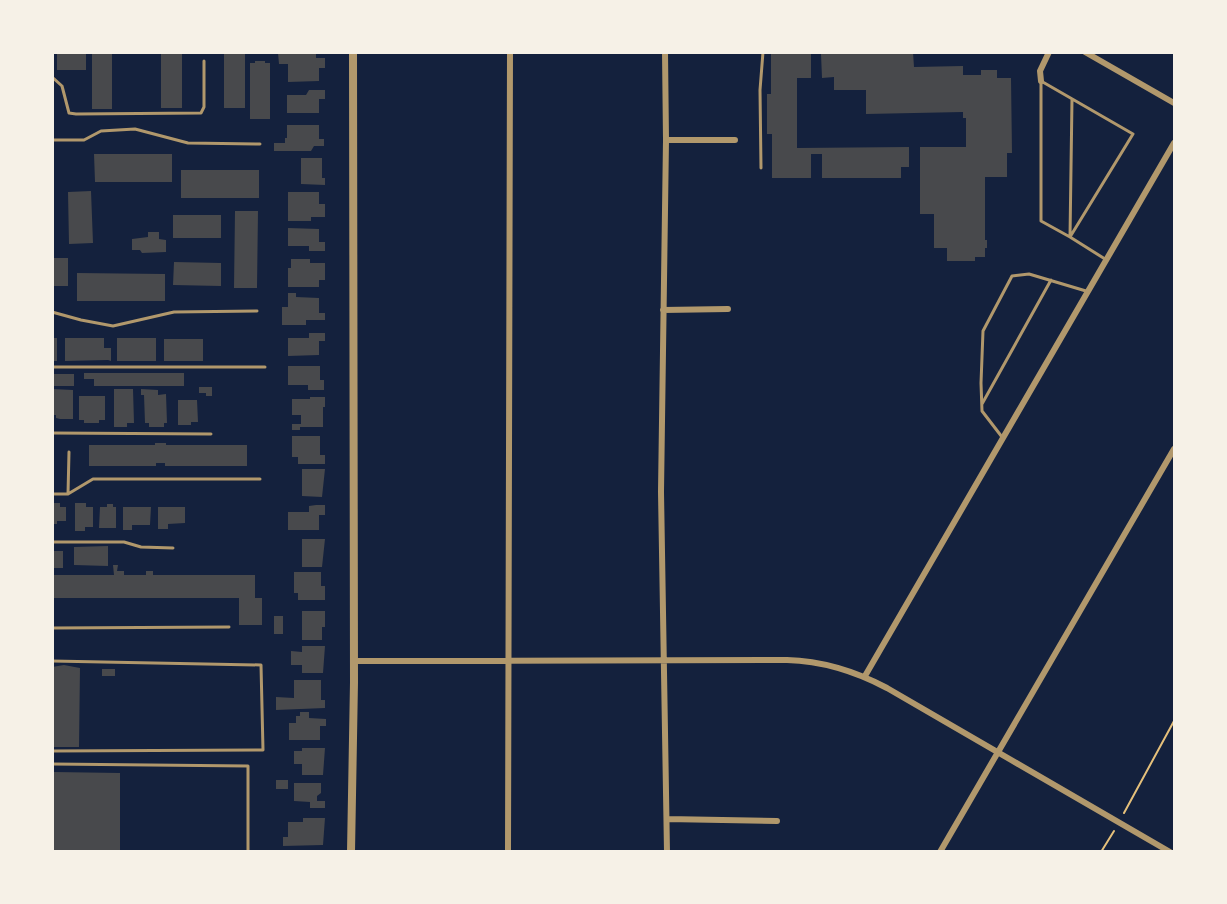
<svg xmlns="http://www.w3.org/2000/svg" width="1227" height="904" viewBox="0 0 1227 904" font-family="Overpass,sans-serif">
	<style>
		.building { fill: #48494c }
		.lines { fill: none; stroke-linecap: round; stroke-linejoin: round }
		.path { stroke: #e5c07b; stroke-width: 2 }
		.service { stroke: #b1986c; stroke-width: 3 }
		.minor { stroke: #b1986c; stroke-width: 6 }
		.tertiary { stroke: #b1986c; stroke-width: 8 }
	</style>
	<rect width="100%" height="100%" fill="#14213d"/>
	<path class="building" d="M57,52h29v18h-29z
		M92,52h20v57h-20z
		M161,52h21v56h-21z
		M224,52h21v56h-21z
		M316,52v6h9v10h-6v13l-31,1v-18h-9l-1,-11z
		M913,52l1,15 49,-1v9h18v-5h16v8h14l1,75h-5v24h-22v63h2v8h-2v9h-10v4h-28v-13h-13v-34h-14v-67h46v-29h-3v-6l-97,2v-24h-32v-13l-12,1 -1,-24z
		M771,53h40v25h-14v70l112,-1v20h-8v11h-79v-24h-11v24h-39v-44h-5v-40h4z
		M255,61h10v2h5v56h-20v-56h5z
		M309,90h16v9h-6v14h-32v-18h19z
		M287,125h32v14h5v7h-10l-3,5h-37v-8h11v-5h2z
		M94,154h78v28h-77z
		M301,158h21v20h3v7l-24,-1z
		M181,170h78v28h-78z
		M91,191l2,52 -24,1 -1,-52z
		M288,192h31v12h6v13h-14v4h-23z
		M235,211h23l-1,77h-23z
		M173,215h48v23h-48z
		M288,228l31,1v13h6v9h-16v-5h-21z
		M148,232h11v7l7,1v12l-24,1 -2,-3h-8v-11l16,-2z
		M52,258h16v28h-16z
		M291,259h19v4h15v17h-6v7h-31v-19h3z
		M174,262l47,1v23l-48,-1z
		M77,273l88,1v27h-88z
		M288,293h8v4l23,1v15h6v7h-19v5h-24v-18h6z
		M309,333h16v8h-6v14l-31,1v-18h21z
		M52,338h5v23h-5z
		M65,338h39v10h7v13l-3,-1 -43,1z
		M117,338h39v23h-39z
		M164,339h39v22h-39z
		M288,366h32v14h4v10h-16v-5h-20z
		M84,373h100v13h-90v-7h-10z
		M52,374h22v12h-22z
		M199,387h13v9h-6v-3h-7z
		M52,389l21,1v29h-13l-4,-1v-3h-4z
		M114,389h19l1,34h-7v4h-13z
		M141,389l17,1v5l8,-1 1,29h-3v4h-15v-4h-4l-1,-28h-3z
		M79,396h26v24h-6v3h-15v-3h-5z
		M310,397h15v10h-2v20h-23v3h-8v-6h9v-9h-9v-16h18z
		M178,400h19l1,22h-7v3h-13z
		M292,436h28v19h5v9h-27v-7h-6z
		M155,443h11v2h81v21h-82v-3h-9v3h-67v-21h66z
		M302,469h23l-3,28 -20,-1z
		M53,503h7v4h6v14h-9v3h-5z
		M75,503h11v4h7v20h-8v4h-10z
		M107,504h6v3h3v21h-17l1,-21h7z
		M316,505h9v10h-6v15h-31v-18h21v-6z
		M123,507h28l-1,18h-18v5h-9z
		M158,507h27v16l-17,1v5h-10z
		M302,539h23l-3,28h-20z
		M108,546v20l-34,-1v-18z
		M52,551h11v17h-11z
		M113,565h5l-1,6h7v4h22v-4h7v4h102v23h7v27h-23v-27h-187v-23h62z
		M294,572h27v14h4v14h-27v-7h-4z
		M302,611h23v16h-3v13h-20z
		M274,616h9v18h-9z
		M302,646h23l-2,27h-21v-8h-11v-14l11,1z
		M64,665l16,3 -1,79h-27v-80z
		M102,669h13v7h-13z
		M294,680h27v20h4v8l-49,2v-13l18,1z
		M300,712h9v6l17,1v7h-6v14h-31v-17h7v-7h4z
		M302,748h23l-2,27h-21v-11h-8v-13h8z
		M54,772l66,1v79h-68z
		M276,780h12v9h-12z
		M294,783h27v10l-4,3v5h8v7h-15v-6l-16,-1z
		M303,818h22l-2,27 -40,1v-9h5v-15h15z"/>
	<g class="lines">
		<path class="path" d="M1124,813l50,-92
			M1101,852l13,-21"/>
		<path class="service" d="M52,77l10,9 7,27 7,1 125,-1 3,-6v-46
			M1041,81l92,53 -63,103 -29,-16z
			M1072,99l-2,138 35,22
			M52,140h32l17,-9 34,-2 53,14 72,1
			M761,168l-1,-78 3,-38
			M52,312l29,8 32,6 61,-14 83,-1
			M52,367h213
			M982,404l69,-124
			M52,433l159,1
			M1002,437l-20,-26 -1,-28 2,-52 29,-55 17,-2 57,17
			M52,494h16l25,-15h167
			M68,494l1,-42
			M52,542h72l17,5 32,1
			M52,628l177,-1
			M52,661l209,4 2,85 -211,1
			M52,764l196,2v86"/>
		<path class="minor" d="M665,52l1,88 -5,352 6,360
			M1085,52l89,51
			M1041,81l-1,-10 9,-19
			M666,140h69
			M663,310l65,-1
			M353,661l434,-1c36,1 68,11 100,28l283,164
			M865,676l309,-533
			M667,819l110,2
			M508,852l2,-800
			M940,852l234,-403"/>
		<path class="tertiary" d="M351,852l3,-170 -1,-630"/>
	</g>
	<rect width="1227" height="904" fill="none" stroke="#f6f1e7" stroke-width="108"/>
</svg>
